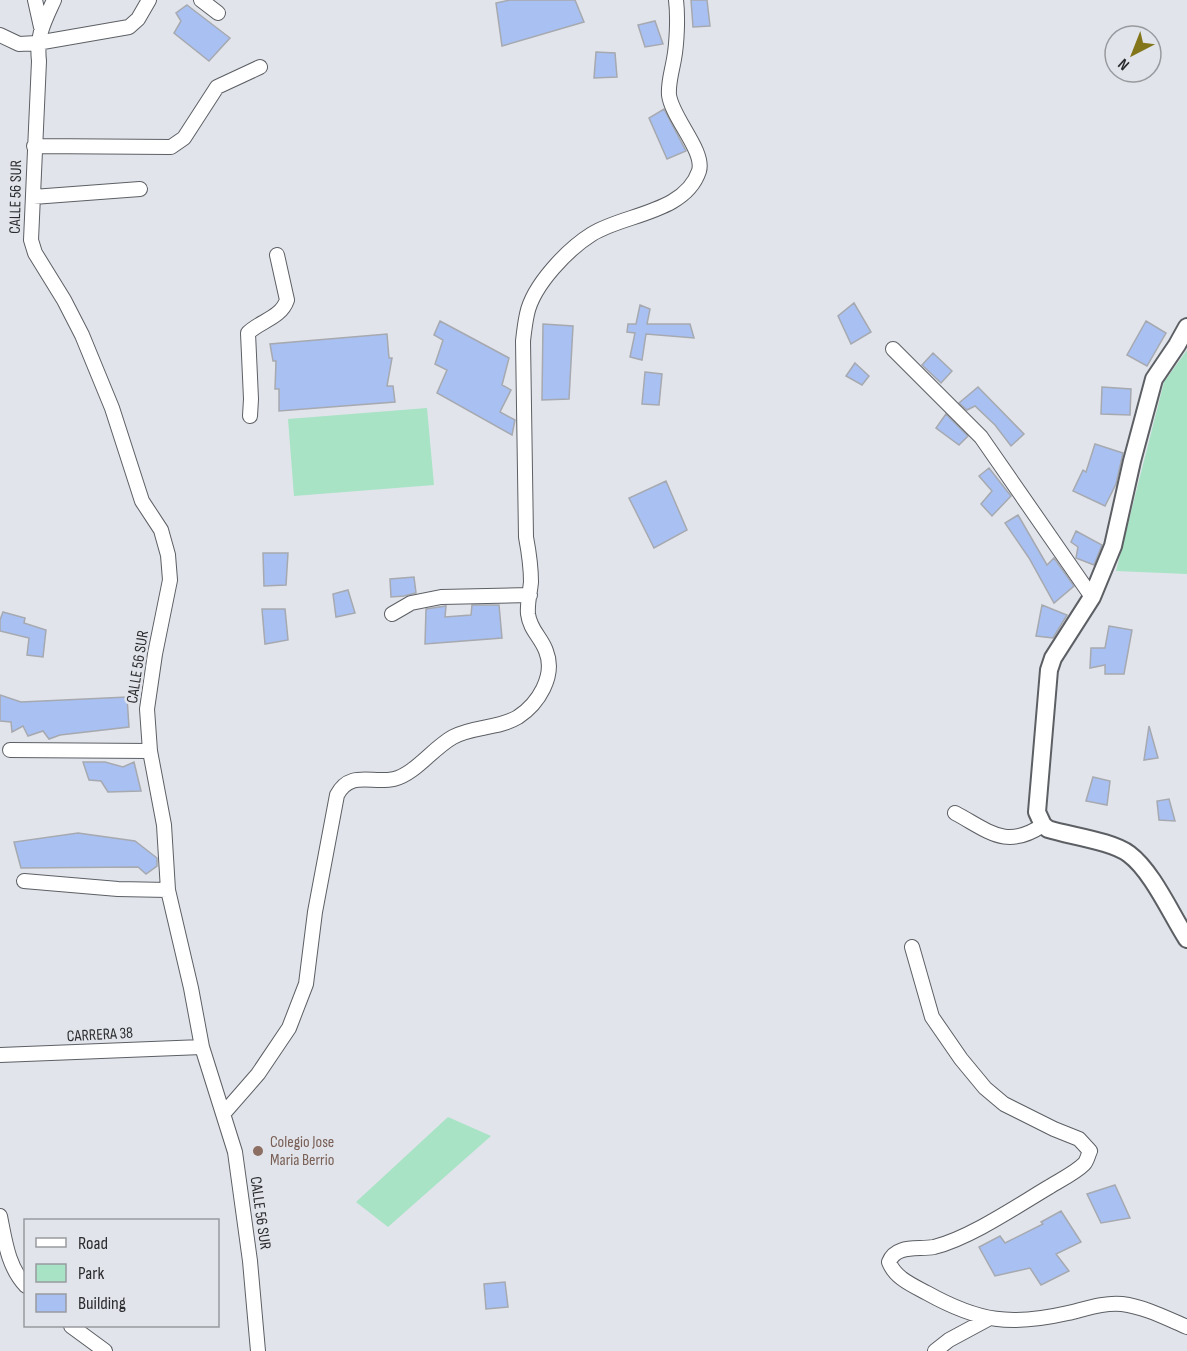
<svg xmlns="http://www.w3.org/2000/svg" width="1187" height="1351" viewBox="0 0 1187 1351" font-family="'Sofia Sans Condensed',sans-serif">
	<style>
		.green { fill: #a8e3c5 }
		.building { fill: #a9c0f2; stroke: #a6a9af; stroke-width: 1.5 }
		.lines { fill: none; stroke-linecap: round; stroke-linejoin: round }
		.minor-casing { stroke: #5c5f64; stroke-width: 16 }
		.tertiary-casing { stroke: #5c5f64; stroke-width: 20 }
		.minor { stroke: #fff; stroke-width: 14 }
		.tertiary { stroke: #fff; stroke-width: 16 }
		.education-dot { fill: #8d6e63; stroke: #e1e4ea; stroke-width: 2 }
		.labels { text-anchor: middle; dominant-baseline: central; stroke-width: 5; stroke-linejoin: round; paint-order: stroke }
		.street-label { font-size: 16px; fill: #2b2c2f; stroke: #e1e4ea }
		.education-label { font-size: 16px; fill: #785e54; stroke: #e1e4ea; text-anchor: start }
	</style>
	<rect width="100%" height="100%" fill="#e1e4ea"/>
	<path class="green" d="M1187,350v224l-71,-3 48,-189z
		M427,408l7,77 -140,11 -6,-77z
		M448,1117l43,19 -103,91 -32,-25z"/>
	<path class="building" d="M510,0h65l9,22 -82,24 -6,-43z
		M691,0h16l3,26 -17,1z
		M187,5l43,33 -21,23 -35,-28 7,-12 -5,-8z
		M655,21l8,23 -18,3 -7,-22z
		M596,52l19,1 2,24 -23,1z
		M664,109l22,42 -19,8 -18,-41z
		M854,303l17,29 -20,12 -13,-28z
		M640,305l10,4 -3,15h43l4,14 -48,-4 -4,26 -12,-3 5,-24 -8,-1 1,-8h8z
		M440,321l69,37 -7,27 9,5 -11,22 15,8 -3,15 -75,-42 10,-23 -12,-6 8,-24 -9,-5z
		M1146,321l20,12 -19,33 -20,-11z
		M543,324l30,2 -4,73 -27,1z
		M387,334l2,24h3l-5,28h6l2,16 -116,9v-22h-4l1,-28h-3l-3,-17z
		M933,353l19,18 -11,12 -19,-18z
		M855,363l14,13 -7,9 -16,-9z
		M645,372l17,2 -3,31 -17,-1z
		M978,387l46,47 -13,12 -16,-21 -20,-19 -8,4 -8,-7z
		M1102,387l29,2 -1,26 -29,-1z
		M946,414l22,22 -9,9 -23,-17z
		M1095,444l28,9 -7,31 -11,22 -32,-15 10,-21 3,2z
		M989,468l22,28 -19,20 -11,-12 11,-13 -13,-15z
		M666,481l21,49 -33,18 -25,-50z
		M1018,515l29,50 7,-7 20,28 -20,17 -25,-45 -24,-35z
		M1076,531l26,14 -8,20 -18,-7 2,-11 -7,-5z
		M263,553h25l-2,32 -22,1z
		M414,577l2,16 -12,3 -13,1 -1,-18z
		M348,590l7,23 -19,4 -3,-23z
		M472,605h27l3,33 -77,6 1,-35 20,-3 -1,11 26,-2z
		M1042,605l25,10 -14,23 -17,-2z
		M262,609h23l3,31 -23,4z
		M3,612l22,6 -1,5 22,7 -3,27 -16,-2 2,-17 -29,-7v-11z
		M1109,626l23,4 -8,44h-19v-9l-15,3 1,-20h14z
		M0,695l21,7 106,-5 2,30 -69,8 -11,4 -6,-8 -15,5 -5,-10 -11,6 -1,-10 -11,-1z
		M1149,726l9,32 -14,2z
		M83,762h22l18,5 11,-5 7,29 -33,1 -7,-11 -12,-1z
		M1093,777l17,4 -3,24 -21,-4z
		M1169,799l6,22 -16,-1 -2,-19z
		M78,833l57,8 22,17v8l-11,8 -8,-7 -117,1 -7,-26z
		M1115,1185l15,33 -29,5 -14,-29z
		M1061,1211l20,31 -25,12 13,17 -28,14 -11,-17 -35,8 -16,-29 21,-11 5,7 38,-19 -2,-2z
		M505,1282l3,25 -22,2 -2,-25z"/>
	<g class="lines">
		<defs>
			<path id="minor" d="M35,0l6,27
				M54,0c-10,22 -18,36 -15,61l-8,179 4,13 29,47 18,35 30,73 30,93 19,29 7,25 2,25 -15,74 -8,55 3,42 14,74 4,65 23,98 11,59 33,105 15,109 8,90
				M201,0l17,13
				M0,35l19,9 18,-1 92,-16 9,-8 11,-19
				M34,146l137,1 13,-9 33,-51 43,-20
				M33,197l107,-8
				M893,349l88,88 111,160
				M250,416l1,-17 -3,-66c12,-12 33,-15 39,-33l-10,-45
				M392,614l19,-11 30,-6 89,-2
				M10,750l140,1
				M955,813c34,18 51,37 88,12
				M24,881l94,8 50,1
				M912,947l20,70 29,42 24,29 19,16 50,25 25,10 11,12c-2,4 -3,10 -6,13 -9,9 -24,16 -35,23 -32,19 -79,51 -115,60 -16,3 -38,-3 -45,15 6,16 23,23 38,31 52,29 84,33 141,20 17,-4 37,-11 54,-9 23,3 44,14 65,23
				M0,1055l202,-8
				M224,1113l34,-39 31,-46 17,-44 9,-72 22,-117c13,-25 35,-11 57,-16 21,-5 39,-31 59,-42 20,-11 45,-8 65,-20 20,-13 38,-41 28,-66 -5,-14 -16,-21 -18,-37 -1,-10 2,-21 3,-32 0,-15 -2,-29 -5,-45l-3,-196c1,-9 2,-18 4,-27 6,-29 41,-65 65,-80 32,-20 93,-21 107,-63 6,-20 -27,-53 -30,-76 -1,-12 3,-24 5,-36 3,-16 4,-43 2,-59
				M0,1216c5,25 8,51 26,70
				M71,1326l34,25
				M935,1351l14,-11 39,-21"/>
			<path id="tertiary" d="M1187,327l-10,18 -23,34 -22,82 -19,85 -21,51 -39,61 -4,12 -12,142 6,13 5,4c22,7 64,12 81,25 23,17 42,60 58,85"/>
		</defs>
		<use href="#minor" class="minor-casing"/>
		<use href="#tertiary" class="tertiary-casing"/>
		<use href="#minor" class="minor"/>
		<use href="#tertiary" class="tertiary"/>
	</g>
	<circle class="education-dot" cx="258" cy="1151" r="6"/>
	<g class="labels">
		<g class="street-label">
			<text transform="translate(16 197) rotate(-89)">CALLE 56 SUR</text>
			<text transform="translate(138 667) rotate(-81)">CALLE 56 SUR</text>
			<text transform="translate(100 1035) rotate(-3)">CARRERA 38</text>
			<text transform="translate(260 1213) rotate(82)">CALLE 56 SUR</text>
		</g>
		<g class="education-label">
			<text x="270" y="1142">Colegio Jose<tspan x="270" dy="18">Maria Berrio</tspan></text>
		</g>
	</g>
	<rect x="24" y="1219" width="195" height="108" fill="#e1e4ea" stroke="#989a9f" stroke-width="1.5"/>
	<rect x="36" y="1238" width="30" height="9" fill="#ffffff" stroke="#989a9f" stroke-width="1.5"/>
	<text x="78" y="1249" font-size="18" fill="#2b2c2f">Road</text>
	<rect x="36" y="1264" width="30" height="18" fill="#a8e3c5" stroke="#989a9f" stroke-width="1.5"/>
	<text x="78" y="1279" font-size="18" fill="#2b2c2f">Park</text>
	<rect x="36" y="1294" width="30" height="18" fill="#a9c0f2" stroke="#989a9f" stroke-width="1.5"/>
	<text x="78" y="1309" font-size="18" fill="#2b2c2f">Building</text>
	<g transform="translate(1133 54) rotate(222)"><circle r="28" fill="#e1e4ea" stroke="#989a9f" stroke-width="1.5"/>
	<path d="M0-4.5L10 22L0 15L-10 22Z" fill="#83761a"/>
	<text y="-9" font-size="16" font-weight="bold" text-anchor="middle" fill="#2b2c2f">N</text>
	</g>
</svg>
